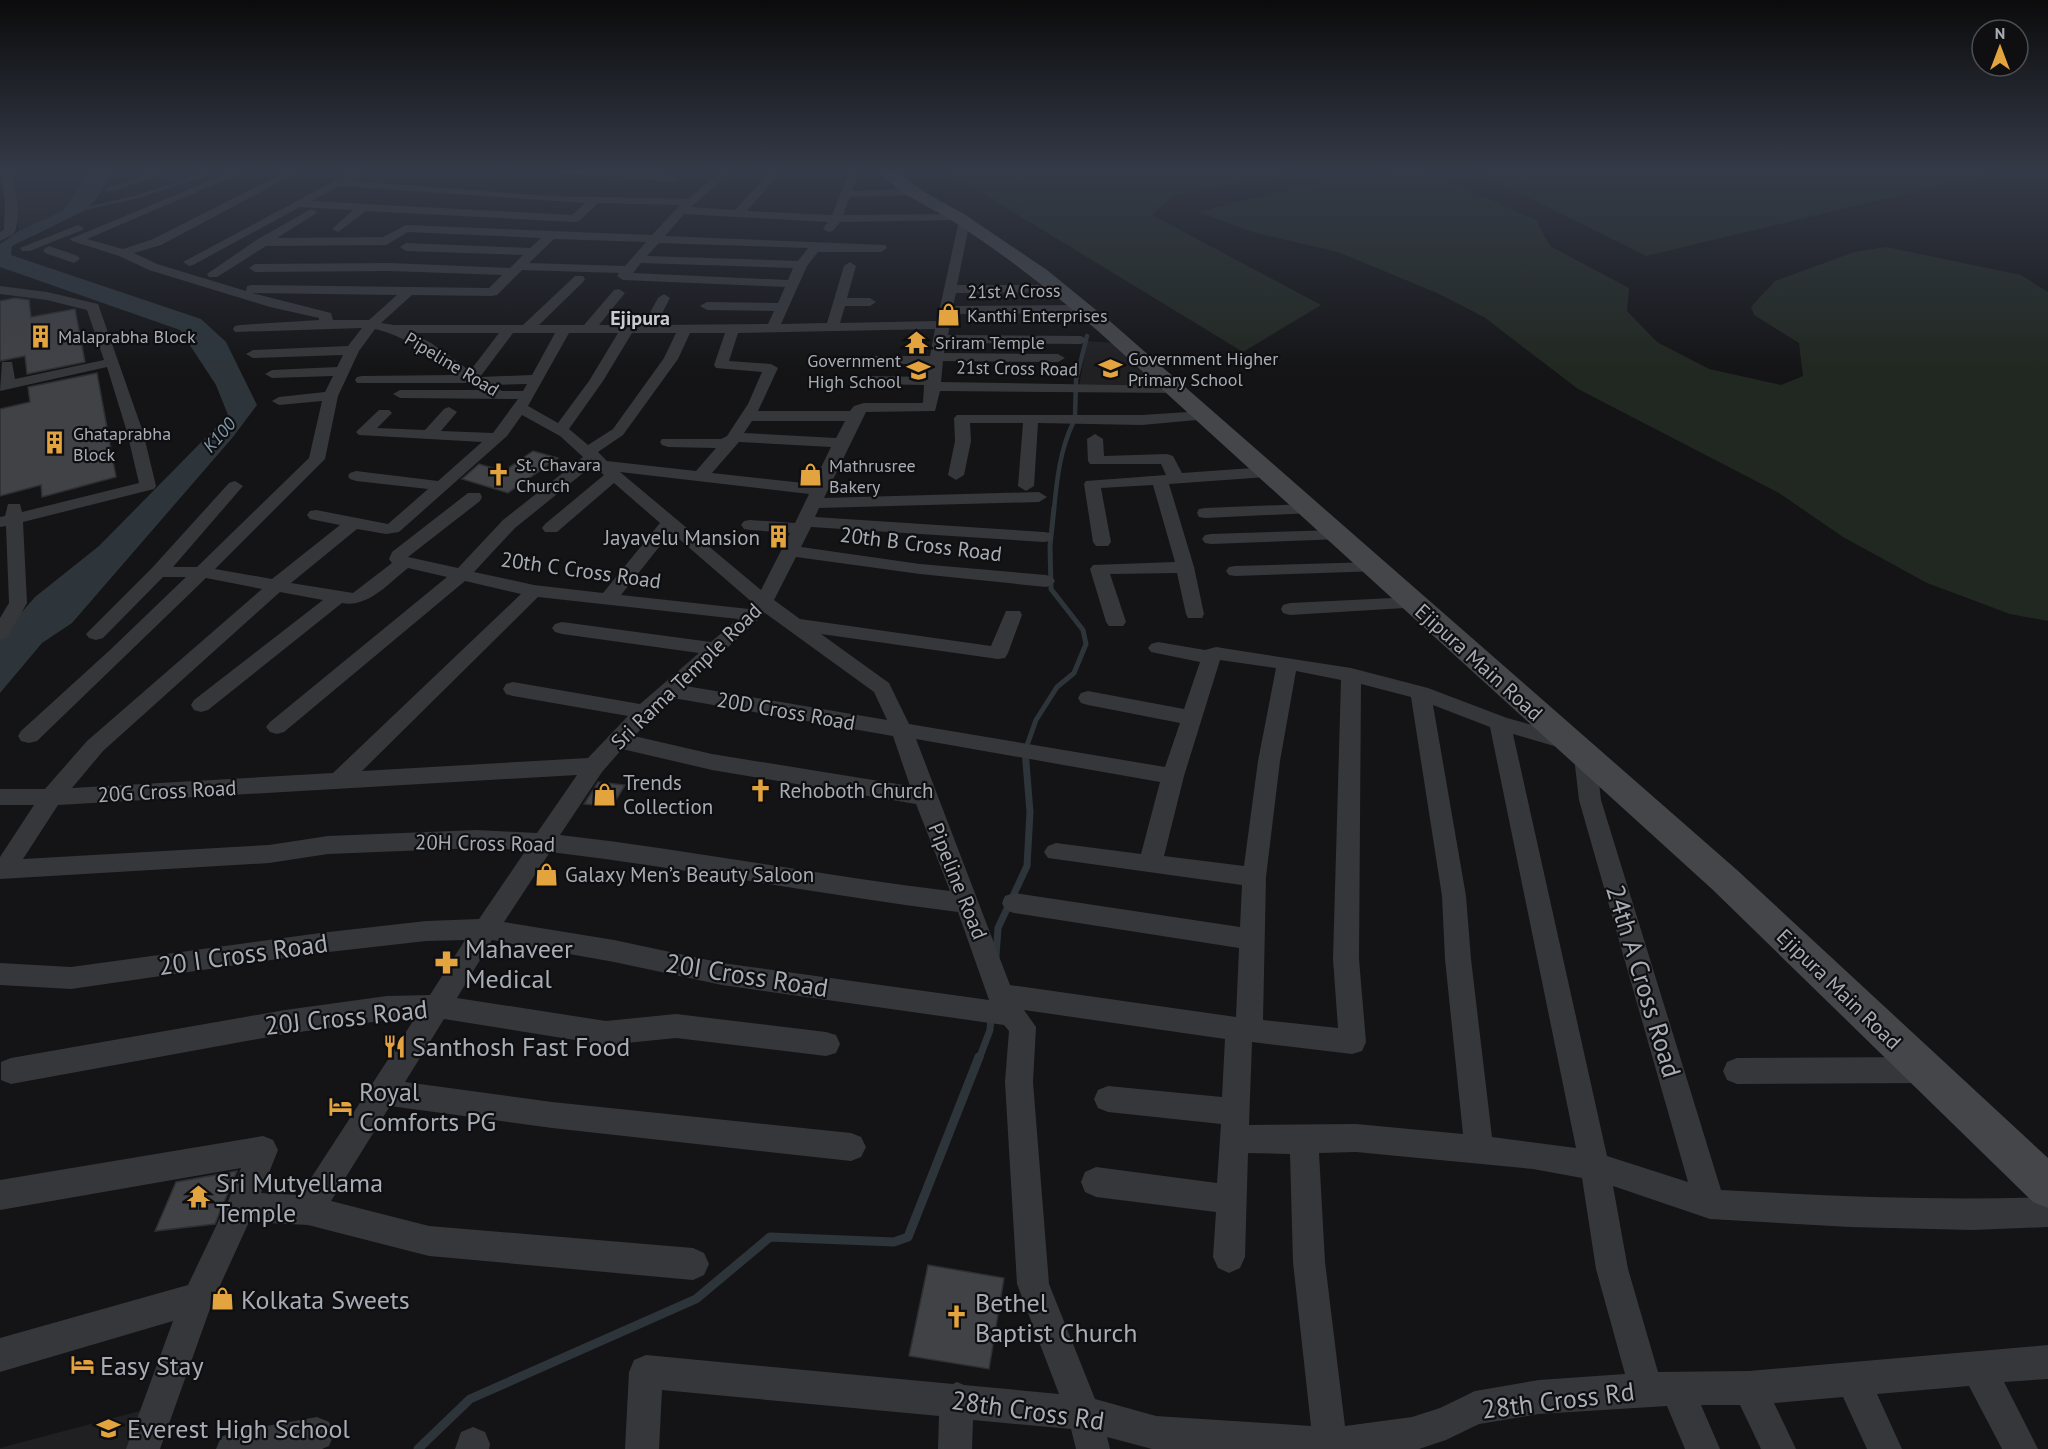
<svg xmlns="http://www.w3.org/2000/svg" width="2048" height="1449" viewBox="0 0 2048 1449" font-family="'PT Sans',sans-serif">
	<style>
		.built { fill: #202023 }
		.green { fill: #212821 }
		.water { fill: #2d353b }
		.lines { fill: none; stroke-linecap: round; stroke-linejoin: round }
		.stream-far4 { stroke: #2d353b; stroke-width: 3 }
		.stream-far3 { stroke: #2d353b; stroke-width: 4.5 }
		.stream-far2 { stroke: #2d353b; stroke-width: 5 }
		.stream-far1 { stroke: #2d353b; stroke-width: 7 }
		.stream { stroke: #2d353b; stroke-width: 9 }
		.building { fill: #414246; stroke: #2e2f32; stroke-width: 1.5 }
		.street { fill: #36373a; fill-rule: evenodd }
		.secondary { fill: #44464a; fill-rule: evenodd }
		.labels { text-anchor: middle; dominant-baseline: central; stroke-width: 4.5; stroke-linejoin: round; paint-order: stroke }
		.far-street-label { font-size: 18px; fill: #a7acb5; stroke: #0f0f11 }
		.far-poi-label { font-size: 18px; fill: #a7acb5; stroke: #0f0f11; text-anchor: start }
		.far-water-label { font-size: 18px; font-style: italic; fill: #819bad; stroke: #0f0f11 }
		.far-quarter-label { font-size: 20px; font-weight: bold; fill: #c8cbd1; stroke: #0f0f11 }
		.poi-label { font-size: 21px; fill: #a7acb5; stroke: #0f0f11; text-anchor: start }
		.street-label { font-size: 21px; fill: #a7acb5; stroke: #0f0f11 }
		.near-poi-label { font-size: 26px; fill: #a7acb5; stroke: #0f0f11; text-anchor: start }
		.near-street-label { font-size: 26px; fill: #a7acb5; stroke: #0f0f11 }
	</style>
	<rect width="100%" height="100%" fill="#141416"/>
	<path class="built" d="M15,170h78l-31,41 -43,20z
		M1087,341l28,2 44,43h-80z
		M151,1408l-15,41h-136v-1z"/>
	<path class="green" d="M944,170h364l-136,26 -20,19 169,90 -78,47z
		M1473,170h511l9,3 -347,83z
		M1411,171l22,4 103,45 14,26 79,42 -2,23 30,31 52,27 72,16 22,-9 -4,-33 -45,-28 -3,-8 24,-26 79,-29 32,-5 135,28 27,17v329l-38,-7 -83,-31 -84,-46 -64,-44 -201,-104 -94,-72 -47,-24 -99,-41 -86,-20 -53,-20c70,-18 140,-37 212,-41z"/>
	<path class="water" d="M93,170h21l-20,32 -10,9 -72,35 -1,9 190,64 25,23 31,63 -24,32 -161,186 -30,20 -42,50v-56l35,-40 64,-51 129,-131 -12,-30 -36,-55 -180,-63v-23l19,-13 43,-20z"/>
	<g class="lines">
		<path class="stream-far4" d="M79,210l57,-13 84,-27"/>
		<path class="stream-far3" d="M1075,417l1,-37 11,-44
			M1054,509c3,-30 6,-59 19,-86"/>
		<path class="stream-far2" d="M1025,751l11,-31 21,-33 17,-14 12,-29 -3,-14 -32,-41 -1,-43 4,-38"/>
		<path class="stream-far1" d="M996,956l2,-28 29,-62 3,-54 -5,-62
			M979,1059l11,-29 1,-13"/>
		<path class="stream" d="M418,1449l52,-50 226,-100 74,-62 124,5 14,-5 71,-180"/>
	</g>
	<path class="building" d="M15,298l14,2 2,17 44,-8 10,53 -58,12 -2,-18 -25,5v-60z
		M97,373l19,104 -74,20 -1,-12 -41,11v-87l30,-7 -2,-15z
		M533,451l25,7 -50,35 -46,-14 17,-15 25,7z
		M598,782l27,3 -13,22 -28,-3z
		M237,1171l-22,53 -60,7 21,-49z
		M928,1265l76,13 -15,91 -80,-13z"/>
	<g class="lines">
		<path class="street" d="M0,170h10c6,19 12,46 4,64l-14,7v-9l4,-2 1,-29z
			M158,170h14l-58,21h-8l-1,-2z
			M235,170h13l-161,69 36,10 30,-10 137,-69h12l-141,75 -27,8 23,11 89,27 1,-5 4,-1 238,3 13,-13 -112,-4 -135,1 -6,-4 6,-4 135,-1 120,5 13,-13 -117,-4 -6,-4 6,-4 124,5 11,-10 -133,-6 -22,13 -120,1 -49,31h-8l-2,-3 51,-35 53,-30 6,3 -2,2 -38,24 106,-1 23,-12 246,10 28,-30 -82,-2 -19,18 -4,1 -209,-11 -28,21 -6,-3 21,-19 -53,-3 -107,58 -4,1 -6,-4 172,-92h12l-17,11 198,15 140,3 34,-29h11l-42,37 44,3 37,-40h10l-35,41 85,4 18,-45h10l-8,21 63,-2 5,3 -5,3 -65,2 -7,18 115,-1 12,7 -13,64h105l2,3 -6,4 -102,1 -3,13 130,-1 7,4 -7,4 -131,1 -4,21 133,1 7,4 -7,4 -135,-1 -2,10 114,1 7,4 -7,4 -115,-1 -2,21 234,4 5,1 2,3 -2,3 -240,-2 -5,20 -69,1 -42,86 215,-6 8,5 -8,5 -220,6 -4,9 229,15 6,1 3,4 -3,4 -6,1 -233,-15 -10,20 119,17 126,11 6,2 3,4 -3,4 -6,2 -126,-13 -124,-17 -22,43 26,19 191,27 15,-35h14l2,4 -14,38 -3,5 -7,1 -177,-25 68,49 20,41 256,43 15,-44 -92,-18 -7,-2 -3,-5 3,-5 7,-2 96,18 16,-47 -49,-10 -3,-4 3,-4 7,-2 47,8 11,-3 135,21 77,20 79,30 69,19 3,5 -3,5 -8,3 -55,-16 94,422 81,26 -109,-382 -5,-43 3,-5 8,-3 8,3 3,5 5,43 120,390c109,6 218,11 327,7v30l-76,3 -122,-3 -140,-8 -97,-33 15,83 30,103 91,-1 299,-26v34l-44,3 34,67h-36l-33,-63 -92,8 25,55h-35l-24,-52 -69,6 22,46h-35l-21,-44h-39l19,44h-35l-18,-43 -128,8 -60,10 -33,16 -27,9h-267l-45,-12 3,12h-34l-5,-20 -98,-9 -1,29h-34l1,-33 -277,-26 -3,59h-34l4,-77 5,-12 12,-5 307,29 4,-2 7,3 95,9 -42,-110 -12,-202 4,-51 -5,-6 -282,-40 -108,-23 -122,-22 -35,58 149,23 70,-7 150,18 10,3 4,9 -4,9 -10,3 -150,-18 -70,7 -162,-26 -39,63 147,20 299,31 10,4 5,10 -5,10 -10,4 -299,-33 -162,-22 -59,95 98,25 264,22 11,5 5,11 -5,11 -11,5 -264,-24 -121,-31 -59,-3 -37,81 -52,146h-34l47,-128 -173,51v-34l188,-53 41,-86 12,-31 -241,42v-30l263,-44 10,4 5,10 -17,43 39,2 115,-177 -28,2 -102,14 -274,50 -10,-4v-18l10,-4 274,-48 102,-14 43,-1 35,-55 -39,1 -106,12 -249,36 -71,-4v-22l71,4 249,-34 106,-12 53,-2 47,-69 -49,-2 -149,6 -59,9 -269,16v-22l34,-52h-34v-16h45l42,-48 175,-152 -56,-11 -169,163 -8,2 -8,-2 -3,-5 3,-5 89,-81 76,-73h-23l-60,61 -7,2 -7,-2 -3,-4 66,-66 77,-85 6,-2 8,5 -70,81h24l112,-109 13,-57 -43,4 -7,-4 7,-4 46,-5 8,-16 -61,2 -7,-4 7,-4 65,-3 6,-12 -90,3 -7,-4 7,-4 95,-4 14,-18 -127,4 -2,-3 2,-3 5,-1 79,-5v-2l-49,-11 -121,-37 -30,-14 -47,-15 -2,-2zM339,186l246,17 -13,12 -261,-14zM684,214l144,8 -5,7 6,3 4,-1 7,-9 119,-2 -22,101 -97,2 5,-17h25l6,-4 -6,-4h-23l9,-32 -6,-4 -6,4 -17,57 -46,1 26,-58 11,-14h63l6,-4 -2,-3 -220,-9zM554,239l92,3 -21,24 -96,-3zM659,243l149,5 -10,13 -151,-5zM641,263l152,5 -5,12 -155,-7zM522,270l97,3 -2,3 6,4 162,7 -7,16 -71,-1 -7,4 7,4 67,1 -6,13 -112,1 14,-27 -6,-4 -6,4 -15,27h-44l26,-32 -6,-4 -5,1 -30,35h-45l44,-43 2,-3 -2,-3h-8l-52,49h-129l-13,-2 31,-28 80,1 5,-1zM252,293l145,2 -28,25h-36l-2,-7zM375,329c31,7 56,27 81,46l-94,1 -5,1 -2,3 2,3h111l12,7h-80l-7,4 7,4 118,1 -25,34 -52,-2 16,-19 -8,-5 -5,2 -19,21 -48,-2 15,-15 -3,-3h-10l-20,19 -3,3 3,3 123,7 -44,39 -82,-10 -6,2 -2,3 2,3 6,2 72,8 -40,35 -72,-14 -6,1 -3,4 3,4 30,6 -68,54 -57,-10 110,-110 13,-63 21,-45zM935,329l-5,27h-57l-7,4 7,4h55l-1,13 -59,-1 -7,4 7,4 56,1 -1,18h-59l-10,3 -4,5h-92l20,-43 -7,-4 -42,-3 9,-28zM411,333h88l-29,38 -39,-28zM513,333h42l-23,42 -52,2zM569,333h49l-29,48 -31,42 -30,-17zM632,333h44l-12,25 -51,71 -25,16 -19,-16 34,-48zM690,333h35l-11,32 2,3 46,4 -14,32 -21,32 -6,3h-59l-2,3 2,3 6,2 48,1 -20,23 -89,-10 -9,-9 25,-17 55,-76zM527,384l-4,7h-21l-10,-6zM522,415l38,21 23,21 -80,63 -45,48 -50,-11 72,-56 2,-4 -2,-4h-12l-76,59 -3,7 3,4 -39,30 -62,-10 66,-54 29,5 13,-2 108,-96zM752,421h93l-9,17 -92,-5zM739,442l92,5 -18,37 -101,-11zM593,465l11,10 -59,49 -3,4 3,4h12l57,-49 46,40 -57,70 -69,-8 -60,-13 41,-44zM620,472l189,22 -14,29 -45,-3 -6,1 -3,4 3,4 6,1 40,3 -29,57zM671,532l82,71 -4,6 -128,-14zM408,568l39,9 -177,145 -4,5 4,5 7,2 7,-2 181,-151 56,13 -188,179 -261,15 31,-37 177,-159 43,8 -129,100 -3,5 3,5 7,2 7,-2 134,-107c26,5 47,-20 66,-35zM538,597l200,22 -27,23 -149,-20 -7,2 -3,4 3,4 7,2 137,19 -59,51 -127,-22 -7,2 -3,5 3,5 7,2 115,20 -40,42 -226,13zM765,613l109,79 13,28 -201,-34zM1220,660l56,8 -18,93 -14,105 -80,-10 20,-80zM1296,671l45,9 -8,279 5,69 -75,-8 3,-143 14,-116zM1361,684l50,13 31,199 3,63 18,175 -107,-10 -107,1 3,-83 100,12 10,-3 4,-9 -7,-83zM673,698l220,38 17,50 -198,-32 -78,-18zM1433,705l57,22 86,421 -84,-11 -21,-178 -5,-63zM916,739l244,43 -19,72 -85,-11 -8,3 -4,6 4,6 194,27 -2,42 -226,-34 -9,3 -3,7 3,7 9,3 225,35 -3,69 -226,-32zM622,749l90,21 204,34 34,87c-131,-16 -259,-41 -390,-56l42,-63zM577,775l-40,58 -60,-3 -149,6 -59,9 -246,14 35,-54zM550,852c136,16 271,43 408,60l31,88 -267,-37 -108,-23 -110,-18zM1024,1010l201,29 -3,58 -114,-11 -10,4 -4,9 4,9 10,4 113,12 -4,59 -121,-16 -11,5 -4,10 4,10 11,5 120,15 -3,45 5,11 11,5 11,-5 5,-11 3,-104 42,1 3,108 18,164 -155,-10 -61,-17 -46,-115 -16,-202 3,-55zM1356,1152l177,17 49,9 14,91 29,105 -86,6 -64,11 -35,17 -28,9 -67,9 -20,-164 -6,-109z
			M548,170h33l93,6 5,3 -5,3 -121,-9z
			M78,225l6,3 -2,2 -52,21h-8l-2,-3z
			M49,246l29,10 2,3 -6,4 -29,-10 -2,-3z
			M0,286l47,6 51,12 45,128 13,54 -2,3 -131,33 4,81 -20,35 -7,2v-22l9,-15 -3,-77 -6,1v-10l5,-1 3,-12h12l2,8 117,-29 -12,-51 -20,-65 -107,24 2,-29h10l3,17 89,-19 -17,-50 -40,-10 -47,-6z
			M1203,411l8,5 -3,3 -66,6 -104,-2 -4,63 -8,5 -8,-5 5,-63h-53l1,18 -7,34 -8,5 -8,-5 7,-34 -1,-23 3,-3h185z
			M1095,434l8,5 1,17 63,-2 6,2 9,17 85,-6 8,5 -8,5 -98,7 25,83 10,47 -2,4h-14l-2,-4 -9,-41 -67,1 16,48 -3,4h-14l-3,-4 -16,-53 3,-4 82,-3 -22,-77 -52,3 10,54 -3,4h-12l-3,-4 -9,-58 2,-3 80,-6 -5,-11h-71l-2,-3 -1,-22z
			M1306,504l6,1 2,4 -2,4 -107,5 -6,-1 -2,-4 2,-4 6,-1z
			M1336,530l6,1 3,4 -3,4 -131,5 -6,-1 -3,-4 3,-4 6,-1z
			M1373,562l6,1 3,4 -3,4 -144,5 -6,-1 -3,-4 3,-4 6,-1z
			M1414,597l7,2 2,4 -2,4 -131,8 -7,-2 -2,-4 2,-4 7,-2z
			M1924,1057l10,4 4,9 -4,9 -10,4 -187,1 -10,-4 -4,-9 4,-9 10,-4z
			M317,1417l12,5 5,12 -5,12 -7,3h-106l5,-12 12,-5z
			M473,1427l12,5 5,12 -1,5h-34l6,-17z"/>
		<path class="secondary" d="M878,170h16l32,23 38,21 83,56 65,53 625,547 311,288v50l-15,-6 -320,-312 -615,-559c-46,-39 -93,-76 -144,-109 -24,-16 -58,-28 -76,-52z"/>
	</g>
	<linearGradient id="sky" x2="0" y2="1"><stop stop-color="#0b0b0c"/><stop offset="0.46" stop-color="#343a47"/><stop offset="1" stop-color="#343a47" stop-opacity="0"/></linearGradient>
	<rect width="2048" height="372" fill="url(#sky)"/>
	<defs>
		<symbol id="shop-bare" viewBox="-9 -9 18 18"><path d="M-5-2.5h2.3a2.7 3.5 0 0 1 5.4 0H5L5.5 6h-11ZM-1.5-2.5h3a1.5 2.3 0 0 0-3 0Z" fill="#e3a33f" stroke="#0f0f11" stroke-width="2.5" paint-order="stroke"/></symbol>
		<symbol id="building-bare" viewBox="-9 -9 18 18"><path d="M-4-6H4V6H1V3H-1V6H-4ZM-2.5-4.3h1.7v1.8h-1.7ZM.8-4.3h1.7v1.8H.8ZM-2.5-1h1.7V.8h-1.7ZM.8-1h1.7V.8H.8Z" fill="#e3a33f" stroke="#0f0f11" stroke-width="2.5" paint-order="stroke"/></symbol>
		<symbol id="temple-bare" viewBox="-9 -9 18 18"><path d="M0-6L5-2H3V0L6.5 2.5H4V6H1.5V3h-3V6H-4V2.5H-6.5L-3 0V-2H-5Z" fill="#e3a33f" stroke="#0f0f11" stroke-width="2.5" paint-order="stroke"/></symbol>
		<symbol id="school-bare" viewBox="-9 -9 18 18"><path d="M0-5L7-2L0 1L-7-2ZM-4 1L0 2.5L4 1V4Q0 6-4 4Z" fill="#e3a33f" stroke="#0f0f11" stroke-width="2.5" paint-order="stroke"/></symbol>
		<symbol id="church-bare" viewBox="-9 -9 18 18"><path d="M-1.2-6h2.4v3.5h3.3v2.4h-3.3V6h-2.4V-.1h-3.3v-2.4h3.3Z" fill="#e3a33f" stroke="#0f0f11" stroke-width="2.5" paint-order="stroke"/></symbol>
		<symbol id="pharmacy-bare" viewBox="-9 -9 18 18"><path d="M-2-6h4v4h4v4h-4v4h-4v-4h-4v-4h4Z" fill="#e3a33f" stroke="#0f0f11" stroke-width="2.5" paint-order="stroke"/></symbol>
		<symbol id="restaurant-bare" viewBox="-9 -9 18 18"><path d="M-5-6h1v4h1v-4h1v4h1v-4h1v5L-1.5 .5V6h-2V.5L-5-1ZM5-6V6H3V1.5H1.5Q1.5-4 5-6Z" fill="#e3a33f" stroke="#0f0f11" stroke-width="2.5" paint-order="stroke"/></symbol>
		<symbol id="hotel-bare" viewBox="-9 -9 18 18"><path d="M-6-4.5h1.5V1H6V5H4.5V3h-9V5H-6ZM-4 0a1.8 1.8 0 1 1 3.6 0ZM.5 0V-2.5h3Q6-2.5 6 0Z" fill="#e3a33f" stroke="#0f0f11" stroke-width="2.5" paint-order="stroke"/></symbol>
	</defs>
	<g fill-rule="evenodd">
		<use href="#shop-bare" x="932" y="298" width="33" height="33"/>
		<use href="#building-bare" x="24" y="320" width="33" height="33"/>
		<use href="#temple-bare" x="900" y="326" width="33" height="33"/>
		<use href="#school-bare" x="1094" y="352" width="33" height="33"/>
		<use href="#school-bare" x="902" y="354" width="33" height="33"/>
		<use href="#building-bare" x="38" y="426" width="33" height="33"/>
		<use href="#church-bare" x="482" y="458" width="33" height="33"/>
		<use href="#shop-bare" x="794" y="458" width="33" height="33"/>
		<use href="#building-bare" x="762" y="520" width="33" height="33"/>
		<use href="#church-bare" x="744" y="774" width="33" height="33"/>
		<use href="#shop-bare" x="588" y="778" width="33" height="33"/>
		<use href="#shop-bare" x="530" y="858" width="33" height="33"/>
		<use href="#pharmacy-bare" x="430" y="946" width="33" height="33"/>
		<use href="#restaurant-bare" x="378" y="1030" width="33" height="33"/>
		<use href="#hotel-bare" x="324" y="1090" width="33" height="33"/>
		<use href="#temple-bare" x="182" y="1180" width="33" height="33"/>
		<use href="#shop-bare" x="206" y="1282" width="33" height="33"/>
		<use href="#church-bare" x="940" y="1300" width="33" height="33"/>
		<use href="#hotel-bare" x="66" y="1348" width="33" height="33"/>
		<use href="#school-bare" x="92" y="1412" width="33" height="33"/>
	</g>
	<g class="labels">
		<g class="far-street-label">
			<text transform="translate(1014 291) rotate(-1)">21st A Cross</text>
			<text transform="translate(452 364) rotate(31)">Pipeline Road</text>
			<text transform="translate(1017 368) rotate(1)">21st Cross Road</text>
		</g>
		<g class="far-poi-label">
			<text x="967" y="315">Kanthi Enterprises</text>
			<text x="58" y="336">Malaprabha Block</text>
			<text x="935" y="342">Sriram Temple</text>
			<text x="1128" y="358">Government Higher<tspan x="1128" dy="21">Primary School</tspan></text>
			<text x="901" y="360" text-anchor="end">Government<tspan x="901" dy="21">High School</tspan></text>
			<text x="73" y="433">Ghataprabha<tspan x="73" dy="21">Block</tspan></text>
			<text x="516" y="464">St. Chavara<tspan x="516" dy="21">Church</tspan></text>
			<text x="829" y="465">Mathrusree<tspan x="829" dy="21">Bakery</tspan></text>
		</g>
		<g class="far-water-label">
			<text transform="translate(219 435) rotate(-49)">K100</text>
		</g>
		<g class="far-quarter-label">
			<text x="640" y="318">Ejipura</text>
		</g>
		<g class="poi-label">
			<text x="760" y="537" text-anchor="end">Jayavelu Mansion</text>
			<text x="623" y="782">Trends<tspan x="623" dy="24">Collection</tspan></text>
			<text x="779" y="790">Rehoboth Church</text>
			<text x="565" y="874">Galaxy Men’s Beauty Saloon</text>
		</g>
		<g class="street-label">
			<text transform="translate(921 544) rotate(7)">20th B Cross Road</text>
			<text transform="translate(581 570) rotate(8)">20th C Cross Road</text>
			<text transform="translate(1479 662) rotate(42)">Ejipura Main Road</text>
			<text transform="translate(686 676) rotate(-44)">Sri Rama Temple Road</text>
			<text transform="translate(786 711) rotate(10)">20D Cross Road</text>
			<text transform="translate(167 791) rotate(-3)">20G Cross Road</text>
			<text transform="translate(485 843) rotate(1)">20H Cross Road</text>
			<text transform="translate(958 881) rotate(68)">Pipeline Road</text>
			<text transform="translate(1839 989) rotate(44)">Ejipura Main Road</text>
		</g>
		<g class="near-poi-label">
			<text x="465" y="948">Mahaveer<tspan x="465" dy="30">Medical</tspan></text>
			<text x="412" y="1046">Santhosh Fast Food</text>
			<text x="359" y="1091">Royal<tspan x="359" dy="30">Comforts PG</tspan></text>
			<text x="216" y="1182">Sri Mutyellama<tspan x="216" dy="30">Temple</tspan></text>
			<text x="241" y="1299">Kolkata Sweets</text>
			<text x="975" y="1302">Bethel<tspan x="975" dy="30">Baptist Church</tspan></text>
			<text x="100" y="1365">Easy Stay</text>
			<text x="127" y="1428">Everest High School</text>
		</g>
		<g class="near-street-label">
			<text transform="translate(243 954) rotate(-8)">20 I Cross Road</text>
			<text transform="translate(747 975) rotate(9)">20I Cross Road</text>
			<text transform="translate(1644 981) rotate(73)">24th A Cross Road</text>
			<text transform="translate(346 1017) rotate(-6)">20J Cross Road</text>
			<text transform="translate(1558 1400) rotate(-7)">28th Cross Rd</text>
			<text transform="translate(1028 1410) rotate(8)">28th Cross Rd</text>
		</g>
	</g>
	<g transform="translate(2000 48)"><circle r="28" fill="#0f0f11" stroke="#4c4e53" stroke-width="1.5"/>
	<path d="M0-4.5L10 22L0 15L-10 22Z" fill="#e3a33f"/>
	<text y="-9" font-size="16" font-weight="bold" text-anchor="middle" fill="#a7acb5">N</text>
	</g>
</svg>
